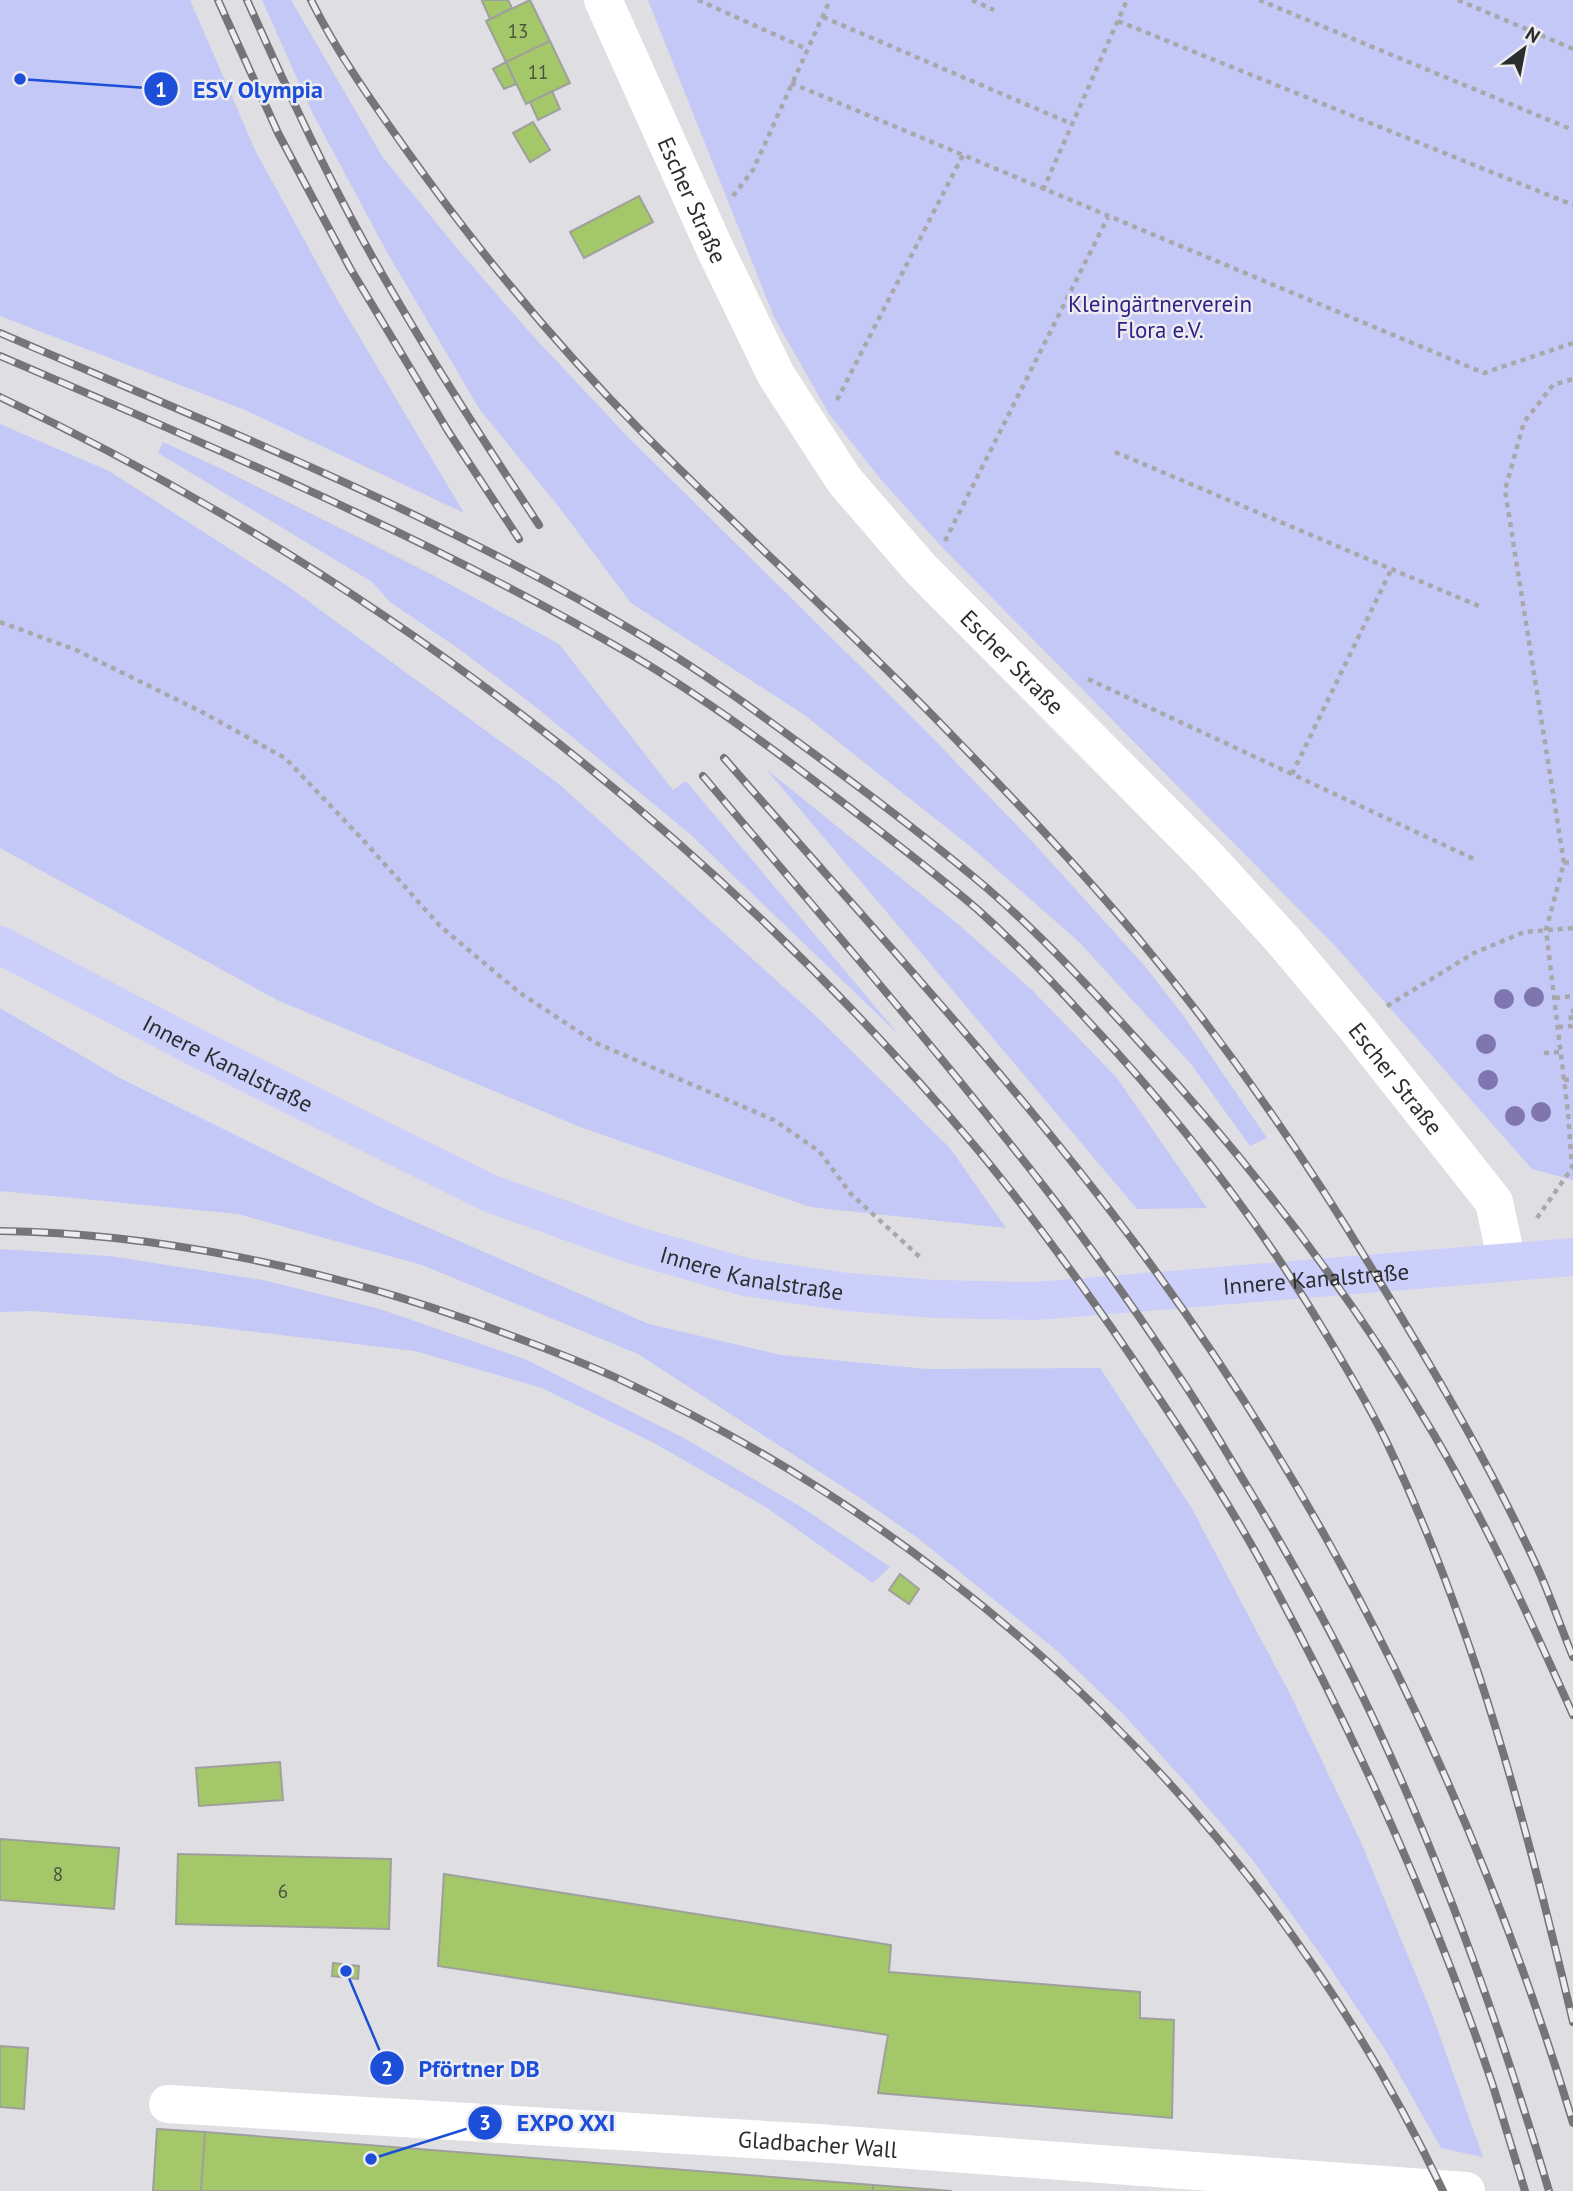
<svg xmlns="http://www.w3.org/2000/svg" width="1573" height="2191" viewBox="0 0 1573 2191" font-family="'PT Sans',sans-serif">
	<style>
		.green { fill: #c4c8f6 }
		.building { fill: #a3c769; stroke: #9fa09d; stroke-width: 2 }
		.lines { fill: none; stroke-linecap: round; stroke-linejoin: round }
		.path { stroke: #a8a8ab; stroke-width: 4.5; stroke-dasharray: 5 5; stroke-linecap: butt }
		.minor { stroke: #fff; stroke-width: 38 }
		.major { stroke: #cccff9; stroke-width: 38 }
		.rail-casing { stroke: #757578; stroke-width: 8 }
		.rail { stroke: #ececf1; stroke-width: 5; stroke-dasharray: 16; stroke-linecap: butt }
		.tree { fill: #7f76b0 }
		.labels { text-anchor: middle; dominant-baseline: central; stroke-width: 5; stroke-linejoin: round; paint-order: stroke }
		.number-label { font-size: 19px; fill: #4a543d }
		.street-label { font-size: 23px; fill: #2c2d2e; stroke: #ececf1 }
		.park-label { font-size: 23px; fill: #312186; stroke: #ececf1 }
		.leader { fill: none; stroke: #1d4ed8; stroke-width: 2.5 }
		.callout-dot { fill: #1d4ed8; stroke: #ececf1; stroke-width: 2.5 }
		.mark-label { font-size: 21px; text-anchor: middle; font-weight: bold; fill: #fff }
		.callout-label { font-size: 24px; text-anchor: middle; font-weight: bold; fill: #1d4ed8; stroke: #ececf1; stroke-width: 5; stroke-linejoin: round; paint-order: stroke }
	</style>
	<rect width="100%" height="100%" fill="#dfdfe3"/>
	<path class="green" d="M0,0h190l66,152 78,142 130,219 -219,-103 -245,-94z
		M262,0h29l91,156 73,90 78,90 95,101 295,291 108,112 112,124 40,51 84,123 -17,8 -59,-82 -112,-122 -108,-95 -168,-133 -172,-111 -72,-96 -79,-97 -92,-156 -75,-140z
		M648,0h925v1180l-41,-11 -195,-221 -395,-401 -59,-65 -54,-68 -55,-97z
		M0,424l109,47 177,114 273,199 259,234 132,130 56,80 -196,-21 -230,-80 -303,-127 -277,-152z
		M163,442l61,28 209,105 126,69 114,146 13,-9 213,254 -209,-201 -153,-126 -78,-59 -69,-47 -18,-20 -214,-129z
		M766,769l192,155 75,67 84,87 90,130 -70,1z
		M0,1008l120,70 261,129 268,117 132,31 146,14 173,-1 91,139 99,187 70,146 72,174 51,143 -42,-9 -55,-97 -56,-83 -78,-109 -64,-74 -63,-69 -69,-66 -137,-111 -62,-43 -219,-142 -216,-89 -184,-51 -238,-23z
		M0,1249l110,7 153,24 117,29 147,51 155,77 121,71 87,59 -17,16 -106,-75 -113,-65 -112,-55 -127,-37 -227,-27 -155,-13 -33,1z"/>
	<path class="building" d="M484,0h24l4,8 -22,11 -8,-18z
		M530,0l20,41 -44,21 -20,-41z
		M550,41l20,42 -44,21 -20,-42z
		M506,62l10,22 -12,5 -11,-20z
		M552,91l8,18 -22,11 -8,-18z
		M533,122l17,28 -20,12 -17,-29z
		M639,196l14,26 -69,36 -14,-26z
		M900,1574l19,15 -10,15 -20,-14z
		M280,1762l3,38 -84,6 -3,-38z
		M0,1839l119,9 -5,61 -114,-9z
		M178,1854l213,5 -2,70 -213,-5z
		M444,1874l447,71 -2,27 251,20v26l34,2 -2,98 -294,-25 10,-58 -450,-69z
		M333,1963l26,3 -1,13 -26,-3z
		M0,2046l28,2 -4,61 -24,-2z
		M157,2129l48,3 -4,59h-48z
		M205,2132l668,53v6h-672z
		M873,2185l79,6h-79z"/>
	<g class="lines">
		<path class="path" d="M698,0l109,49
			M972,0l22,10
			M1259,0l314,130
			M1458,0l115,49
			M823,17l249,107
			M1118,21l455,184
			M791,83l693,290 89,-30
			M1043,190l84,-190
			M733,196l20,-26 77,-170
			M837,400l126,-245
			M1115,452l366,155
			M945,541l163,-324
			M0,622l76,28 124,61 85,47 79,83 76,85 80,67 76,50 178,77 45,31 32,43 72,66
			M1088,679l386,180
			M1292,774l100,-206
			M1564,863l9,-1
			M1555,998l18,-2
			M1387,1006l87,-53 50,-21 49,-4
			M1558,1027l14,-1 -2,-15h3
			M1544,1053l17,-1
			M1564,1080l9,-1
			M1537,1218l35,-50 -4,-55 -22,-183 18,-67 -59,-373 19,-68 29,-37 20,-6"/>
		<g class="minor">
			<path id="s1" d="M603,0l112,249 61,126 68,105 75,87 289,291 74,81 73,87 139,176 13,60"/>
			<path id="s2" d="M168,2104l649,39 649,48"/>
		</g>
		<path class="major" id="s3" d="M0,945l199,104 290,144 145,52 111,32 102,15 88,7 101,2 537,-44"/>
		<defs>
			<path id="rail" d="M218,0l60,133 72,135 98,163 71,108
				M247,0c39,87 79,175 126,258 51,91 108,179 166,267
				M311,0c26,53 62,103 96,151 71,100 151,196 237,283 97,97 198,189 294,287 69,71 137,142 200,217 93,111 174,230 248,354 55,90 108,181 152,277 13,29 23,59 35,88
				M0,333c218,94 443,183 647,306 61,36 121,81 178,123 56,41 111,83 163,127 55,48 104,101 153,155 110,120 209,248 292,389 54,91 97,186 140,282
				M0,356c215,92 433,183 635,301 66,39 129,85 190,132 51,39 103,78 152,120 39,35 76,73 111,112 92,98 173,203 241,318 21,35 42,70 59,106 87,183 139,381 185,577
				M0,397c376,178 711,435 978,753 52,63 100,129 146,196 50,74 101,149 143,227 89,164 167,336 226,513 11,35 21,70 32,105
				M724,758c141,162 288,320 416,492 195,263 339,560 433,873
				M703,776c115,136 232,271 342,412 48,61 93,126 136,191 23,34 44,71 66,107 50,83 98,169 138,258 66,144 119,295 164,447
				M0,1231c158,2 326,38 474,91 49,18 98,35 145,57 360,167 653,453 824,812"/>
		</defs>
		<use href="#rail" class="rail-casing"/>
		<use href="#rail" class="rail"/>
	</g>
	<g class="tree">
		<circle cx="1534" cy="997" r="10"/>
		<circle cx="1504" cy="999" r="10"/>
		<circle cx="1486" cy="1044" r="10"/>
		<circle cx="1488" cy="1080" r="10"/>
		<circle cx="1541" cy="1112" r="10"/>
		<circle cx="1515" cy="1116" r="10"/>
	</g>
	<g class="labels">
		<g class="number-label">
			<text x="518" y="31">13</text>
			<text x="538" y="72">11</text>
			<text x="58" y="1874">8</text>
			<text x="283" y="1891">6</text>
		</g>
		<g class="street-label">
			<text stroke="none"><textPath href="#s1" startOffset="219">Escher Straße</textPath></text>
			<text stroke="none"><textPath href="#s1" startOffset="786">Escher Straße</textPath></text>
			<text stroke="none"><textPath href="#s3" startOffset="257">Innere Kanalstraße</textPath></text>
			<text stroke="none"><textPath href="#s1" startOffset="1353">Escher Straße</textPath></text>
			<text stroke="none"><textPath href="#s3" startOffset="824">Innere Kanalstraße</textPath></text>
			<text stroke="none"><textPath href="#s3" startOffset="1391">Innere Kanalstraße</textPath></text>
			<text stroke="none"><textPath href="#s2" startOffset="651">Gladbacher Wall</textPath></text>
		</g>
		<g class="park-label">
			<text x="1160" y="303">Kleingärtnerverein<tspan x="1160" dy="26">Flora e.V.</tspan></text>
		</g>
	</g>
	<path class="leader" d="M20 79L161 89M346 1971L387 2068M371 2159L485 2123"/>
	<g class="callout-dot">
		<circle cx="20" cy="79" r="7"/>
		<circle cx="346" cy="1971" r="7"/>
		<circle cx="371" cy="2159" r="7"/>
		<circle cx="161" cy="89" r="18"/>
		<circle cx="387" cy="2068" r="18"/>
		<circle cx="485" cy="2123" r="18"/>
	</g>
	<g class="mark-label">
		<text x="161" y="97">1</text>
		<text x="387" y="2076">2</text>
		<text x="485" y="2130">3</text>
	</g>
	<g class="callout-label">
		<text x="258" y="98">ESV Olympia</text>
		<text x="479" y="2077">Pförtner DB</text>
		<text x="566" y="2131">EXPO XXI</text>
	</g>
	<g transform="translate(1524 49) rotate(32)" stroke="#ececf1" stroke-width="5" paint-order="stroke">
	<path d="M0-5L12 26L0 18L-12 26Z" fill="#2c2d2e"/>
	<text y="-10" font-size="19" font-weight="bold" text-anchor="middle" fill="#2c2d2e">N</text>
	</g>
</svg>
